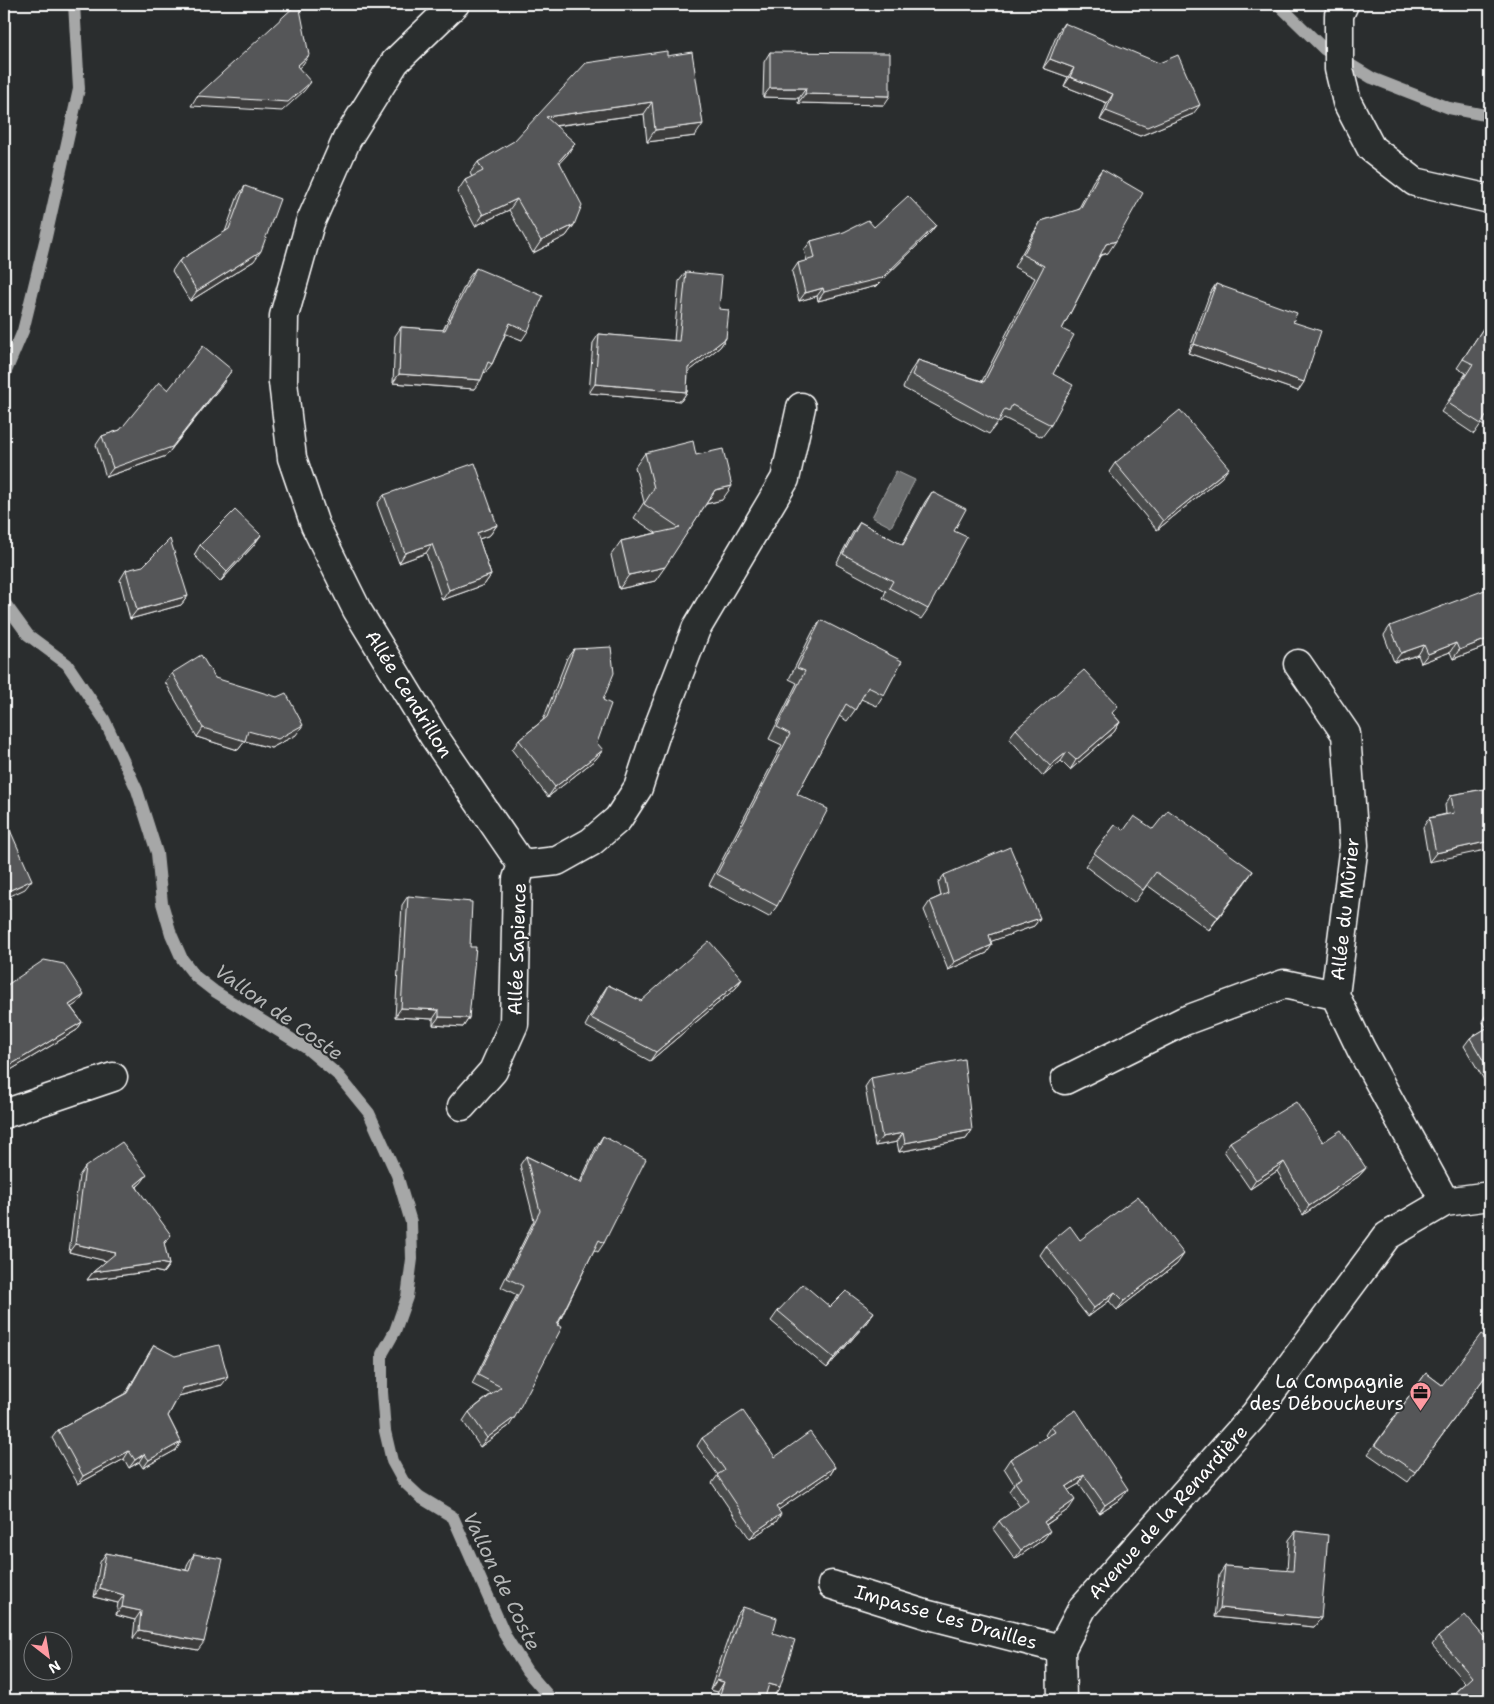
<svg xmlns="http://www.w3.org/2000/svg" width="1494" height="1704" viewBox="0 0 1494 1704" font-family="'Shantell Sans',sans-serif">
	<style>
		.water { fill: #6a6c6d; stroke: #a6a7a7 }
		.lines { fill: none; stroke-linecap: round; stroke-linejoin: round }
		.stream { stroke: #a6a7a7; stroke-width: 12 }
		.street-casing { stroke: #fff; stroke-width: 31 }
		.path { stroke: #fff; stroke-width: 3; stroke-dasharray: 1 4; stroke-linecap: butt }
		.street { stroke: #2a2d2e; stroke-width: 28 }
		.wall { fill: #494b4c; stroke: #fff }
		.shaded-wall { fill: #3c3d3e; stroke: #fff }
		.building { fill: #555758; stroke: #fff }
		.labels { text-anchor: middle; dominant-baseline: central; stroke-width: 4; stroke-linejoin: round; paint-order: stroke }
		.street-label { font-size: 19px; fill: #fff; stroke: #2a2d2e }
		.poi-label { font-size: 19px; fill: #fff; stroke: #2a2d2e; text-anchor: end }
		.water-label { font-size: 20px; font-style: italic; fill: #b4b6b6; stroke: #2a2d2e }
	</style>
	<rect width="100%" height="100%" fill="#2a2d2e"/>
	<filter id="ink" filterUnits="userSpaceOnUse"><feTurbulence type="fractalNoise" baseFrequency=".02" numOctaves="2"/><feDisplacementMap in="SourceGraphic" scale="10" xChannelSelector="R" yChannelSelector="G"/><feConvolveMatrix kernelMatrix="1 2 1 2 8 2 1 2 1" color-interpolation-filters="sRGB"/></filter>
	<g filter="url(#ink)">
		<path class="water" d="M896,471l19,9 -24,47 -19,-10z"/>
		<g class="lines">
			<path class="stream" d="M1278,4l46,45 48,29 77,30 41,8
				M4,376l19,-45 23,-94 33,-148 -5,-85
				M4,602l24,33 39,29 37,55 33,71 20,63 5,50 9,31 11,25 14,18 18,14 92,57 32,27 31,38 28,62 14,47 1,37 -5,38 -12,34 -13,23v38l3,39 7,30 11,20 17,16 33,20 53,120 21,34 25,29"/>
			<defs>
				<path id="street" d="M455,4l-60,58 -48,77 -37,84 -26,93 -1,66 9,76 23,67 42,85 76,125 89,130 35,-4 34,-19 27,-23 20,-31 18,-55 40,-104 89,-150 16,-72
					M1344,4l-5,11v54l8,33 24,46 44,34 75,17
					M1298,664l48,70 8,111 -19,150 26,54 84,153
					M1065,1080l119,-59 100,-37 51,11
					M462,1106l31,-35 21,-47 3,-145 5,-14
					M4,1114l109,-37
					M832,1585l93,29 136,35
					M1062,1700l-1,-51 22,-42 172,-193 132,-178 58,-34 45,-6"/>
			</defs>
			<use href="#street" class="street-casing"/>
			<path class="path" d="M4,1686l5,14"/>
			<use href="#street" class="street"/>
		</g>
		<path class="wall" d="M1064,23l129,91 -53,22 -40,-16 7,-17 -43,-17 4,-9 -25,-9 15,-36z
			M770,52l114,53 -86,-2 1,-5 -36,-1 1,-35z
			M667,56l28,80 -48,6 -3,-28 -88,12 11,29 -7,7 14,63 -8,11 -33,17 -24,-43 -34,16 -18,-34 8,-12 7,-3 -2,-4 8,-11z
			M1102,169l6,84 -8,3 -38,73 -9,45 -2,51 -9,12 -38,-19 -4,5 -2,-1 -9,12 -86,-46 7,-16 8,-12 64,21 53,-103 -21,-11 19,-33 8,-13 37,-11 15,-29z
			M245,186l9,75 -64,40 -18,-30 7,-10 46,-29 13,-36z
			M936,225l-6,8 -54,53 -58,15 -1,-5 -18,5 -7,-29 6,-9 9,-2 -3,-11 7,-9 63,-14z
			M476,268l46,72 -16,-7 -14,31 -7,9 -1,-1 -10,17 -81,-6 2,-47 6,-9 42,3 26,-53z
			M686,272l33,37 7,29 -6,9 -32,25 -1,20 -6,9 -92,-8 4,-50 6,-9 75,7 5,-60z
			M1216,284l77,38 11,60 -6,9 -110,-38 22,-60z
			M1486,324l4,2v104l-9,-6 -7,10 -33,-22 25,-39 -9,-5z
			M226,380l-60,76 -60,21 -10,-32 6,-9 18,-6 48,-40z
			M645,453l51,2 26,45 -16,4 -51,77 -36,8 -8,-34 10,-14 35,-8 -22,-15 10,-16 -9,-35z
			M1115,463l107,14 -65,53 -48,-58z
			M932,492l22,39 -26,78 -7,10 -38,-21 3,-7 -50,-27 17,-32 7,-10 42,23 23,-43z
			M384,495l113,30 -7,10 -11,4 12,36 -7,10 -42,15 -16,-47 -27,10 -22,-59z
			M200,545h54l-34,37 -26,-27z
			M126,570l62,26 -7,9 -51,14 -10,-39z
			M821,620l63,75 -7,11 -16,-7 -6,11 -8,11 -8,-5 -42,78 -20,112 -8,11 -60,-32 73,-140 -13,-6 28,-56 -8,-4 24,-48z
			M1390,626l100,19 -37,14 -3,-7 -29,11 -3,-8 -24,7 -10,-27z
			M574,649l29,51 -6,43 -1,16 -48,38 -36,-47 7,-10 24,-20 24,-62z
			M172,673l43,5 81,57 -25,13 -26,-7 -7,9 -41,-13 -32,-55z
			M1113,714l7,8 -6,10 -44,38 -9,-9 -18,15 -34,-38 7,-9z
			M1490,788l-61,74 -6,-35 6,-9 17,-4 -1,-9 6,-10z
			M1115,825l9,5 29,-1 100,42 -44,59 -62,-45 -13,18 -49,-37z
			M944,875l96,43 -6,8 -43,15 -4,12 -39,17 -24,-60 6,-9 11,-5 -3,-13z
			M408,896l62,51 -1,71 -6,9 -30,-2v-6l-38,-2 7,-112z
			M742,979l-6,9 -86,73 -65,-35 17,-32 6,-9 33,16z
			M4,987l75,15 -8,5 11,15 -5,8 -73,44z
			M1490,1011v79l-26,-44 6,-8 17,-10 -5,-7 6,-9z
			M871,1078l101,52 -6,9 -67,13 -2,-10 -22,4 -10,-59z
			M603,1136l1,107 -6,9 -4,-2 -85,176 -29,21 -17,-26 6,-9 22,-18 -19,-10 45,-89 -16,-8 33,-67 -14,-55 6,-9 54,26 17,-37z
			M1230,1142h93l43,26 -7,8 -56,39 -26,-44 -27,18 -26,-38z
			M85,1167l56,16 -4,4 28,56 -1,1 5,21 -6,8 -9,-2 -67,9 6,-8 14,-11 -38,-9 10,-76z
			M1080,1240l97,24 -60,46 -8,-9 -21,16 -48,-62 6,-9z
			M830,1307l37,15 -40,46 -56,-47 7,-10z
			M154,1345l68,40 -43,11 -11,20 13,26 -5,8 -33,18 -4,-6 -10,6 -5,-9 -46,25 -26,-46 6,-8 68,-37 23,-40z
			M1490,1370l-82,112 -40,-28 58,-81 16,12z
			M1051,1426l71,72 -23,15 -20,-29 -11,6 1,19 -23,16 -2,14 -29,20 -22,-30 6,-8 21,-14 -11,-16 5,-7 -10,-16 6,-9 37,-22 -2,-2z
			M702,1438l73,19 60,10 -5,8 -52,35 -2,12 -26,17 -38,-56 6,-8 -21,-29z
			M1296,1531l25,87 -7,9 -100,-10 5,-42 6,-9 62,5 2,-31z
			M106,1553l80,17 2,-7 6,-9 4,96 -65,-12 2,-18 -19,-5 2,-12 -24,-6 6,-35z
			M743,1607l30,26 7,54 -7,10 -7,-2 -2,5h-49l3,-8 -8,-2 26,-74z
			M1438,1637l52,8v55h-43l4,-4 14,-13 -33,-38z"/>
		<path class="shaded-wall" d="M309,55l-6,9 -12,11 6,-9z
			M1050,59l24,9 -6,9 -25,-9z
			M1070,77l43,17 -6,9 -43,-17z
			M311,82l-7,9 -22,20 -91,-5 6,-10z
			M770,88h36l-7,10 -36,-1z
			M805,94l85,2 -6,9 -86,-2z
			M652,102l-8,12 -106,14 8,-11z
			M1200,105l-7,9 -53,22 -40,-16 6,-9z
			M703,124l-8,12 -48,6 8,-12z
			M575,143l-8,12 -16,17 8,-11z
			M517,199l-8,11 -34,16 8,-11z
			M574,225l-8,11 -33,17 8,-12z
			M936,225l-6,8 -54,53 -58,15 6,-9z
			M1116,241l-8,12 -11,3 9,-12z
			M261,251l-7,10 -64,40 7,-10z
			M823,288l-6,8 -18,5 6,-8z
			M510,323l18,8 -6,9 -18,-7z
			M726,338l-6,9 -38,30 6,-9z
			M1194,344l110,38 -6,9 -110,-38z
			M232,370l-66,86 -60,21 7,-9z
			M399,374l82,6 -7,9 -81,-6z
			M595,384l92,8 -6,9 -92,-8z
			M1229,468l-7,9 -65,53 6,-9z
			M732,486l-10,14 -16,4 9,-14z
			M497,525l-7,10 -19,7 6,-9z
			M261,535l-7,10 -34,37 7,-10z
			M432,544l-6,9 -27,10 6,-10z
			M665,567l-10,14 -36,8 10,-14z
			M491,575l-7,10 -42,15 7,-10z
			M188,596l-7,9 -51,14 7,-9z
			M1490,638v7l-37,14 6,-9z
			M1456,643l-6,9 -29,11 7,-9z
			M1424,645l-6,10 -24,7 7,-9z
			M1120,722l-6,10 -44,38 6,-10z
			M303,725l-7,10 -25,13 -26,-7 -7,9 -41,-13 6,-9 45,3z
			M603,750l-7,9 -48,38 7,-10z
			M1067,752l-6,9 -18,15 7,-10z
			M1490,841v8l-61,13 7,-9z
			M1253,871l-9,13 -35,46 9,-13z
			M32,880l-7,9 -21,10v-6z
			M1040,918l-6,8 -50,18 5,-9z
			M992,945l-5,8 -39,17 6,-8z
			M742,979l-6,9 -86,73 6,-9z
			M84,995l-5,7 -15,10 5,-7z
			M401,1008l38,2 -6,9 -38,-2z
			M439,1017l30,1 -6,9 -30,-2z
			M82,1022l-5,8 -73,44v-2l3,-5z
			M972,1130l-6,9 -67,13 6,-9z
			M903,1133l-6,9 -22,4 7,-9z
			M1284,1162l-7,9 -27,18 6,-9z
			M1366,1168l-7,8 -56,39 6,-9z
			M147,1175l-6,8 -12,10 6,-8z
			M171,1235l-6,8 -7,7 6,-8z
			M75,1244l41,9 -6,9 -41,-10z
			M1184,1254l-7,10 -60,46 7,-9z
			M160,1263l9,2 -6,8 -9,-2 -67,9 6,-8z
			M1115,1292l-6,9 -21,16 6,-9z
			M874,1312l-7,10 -40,46 7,-10z
			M228,1377l-6,8 -44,11 5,-8z
			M515,1417l-6,9 -29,21 7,-9z
			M181,1442l-5,8 -33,18 6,-8z
			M129,1451l-5,8 -46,25 5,-8z
			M144,1454l-5,8 -10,6 6,-8z
			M835,1467l-5,8 -59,40 5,-8z
			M1084,1475l-5,9 -19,11 6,-8z
			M1128,1489l-6,9 -23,15 6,-8z
			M1075,1500l-6,9 -31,21 6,-8z
			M781,1514l-5,8 -26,17 5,-7z
			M1050,1531l-6,8 -29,20 6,-9z
			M100,1588l24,7 -6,8 -24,-6z
			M122,1607l19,4 -6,9 -19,-5z
			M1220,1608l101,10 -7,9 -100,-10z
			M139,1630l65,12 -6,8 -65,-12z
			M717,1680l7,2 -6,10 -8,-2z
			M769,1684l11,3 -7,10 -11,-3z"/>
		<path class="building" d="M297,4h2l10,51 -12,11 14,16 -23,20 -91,-6z
			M1064,23l95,40 19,-8 22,50 -53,22 -41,-16 7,-17 -43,-17 4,-9 -24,-9z
			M667,51v5l25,-4 11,72 -48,6 -3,-28 -106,15 29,26 -16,18 23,44 -8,20 -33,16 -24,-42 -34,16 -18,-35 18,-9 -5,-9 36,-21 72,-78z
			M770,52l120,1v43l-85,-2 1,-6h-36z
			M1102,169l41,24 -27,48 -10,3 -44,85 12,6 -21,39 20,11 -22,40 -39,-20 -3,6 -4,-2 -7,13 -86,-47 6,-15 66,22 60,-116 -21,-11 18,-34 39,-12z
			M245,186l35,13 -19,52 -64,40 -18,-30 50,-32z
			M908,196l28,29 -54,53 -58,14 -1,-4 -18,5 -7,-30 17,-5 -4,-17 33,-9 24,-12 6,7z
			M476,268l67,28 -15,35 -18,-8 -18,41 -4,-2 -7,18 -82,-6 2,-47 44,3z
			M686,272l36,4 -3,33 10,1 -3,28 -38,30 -1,24 -92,-8 4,-50 80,7z
			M1216,284l81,29 -4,9 28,9 -17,51 -110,-38z
			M1486,324l4,2v91l-3,-2 -6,9 -33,-21 25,-39 -10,-5z
			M203,346l29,24 -60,77 -59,21 -11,-32 18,-6 39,-48 9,8z
			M1180,410l49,58 -66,53 -48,-58z
			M693,441l3,14 27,-6 9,37 -17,4 -50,77 -36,8 -8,-34 59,-13 -36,-24 10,-16 -9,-35z
			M475,463l22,62 -20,8 14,42 -42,15 -17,-46 -27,9 -21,-58z
			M932,492l34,17 -12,22 13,6 -39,72 -39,-21 4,-7 -50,-27 17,-32 43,23z
			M235,510l26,25 -34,37 -27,-27z
			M170,539l18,57 -51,14 -11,-40 17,-4z
			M1490,588v50l-31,12 -3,-7 -28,11 -4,-9 -23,8 -11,-27z
			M821,620l81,41 -18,34 -16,-8 -13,23 -9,-6 -49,90 31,15 -51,97 -60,-32 73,-140 -13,-7 28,-56 -8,-3z
			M611,647l3,26 -11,27 8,4 -14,39 6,7 -48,37 -36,-47 28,-23 27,-68z
			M201,655l14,23 62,19 9,-4 17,32 -25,14 -30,-8 -3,10 -42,-13 -31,-55z
			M1084,670l34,36 -6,7 8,9 -44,38 -9,-8 -17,14 -34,-37z
			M1490,788v53l-54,12 -7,-35 25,-5 -3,-18z
			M1168,810l85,61 -35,46 -62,-45 -13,18 -49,-37 21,-28 9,5 10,-14 19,13z
			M10,830l22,50 -28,13v-60z
			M1010,847l30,71 -51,17 3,10 -38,17 -24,-61 18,-8 -4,-18z
			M408,896l64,6 -2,45h6l-7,71 -30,-1v-7l-38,-2z
			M709,941l33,38 -86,73 -65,-34 17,-33 33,16z
			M44,960l20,4 20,31 -15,10 13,17 -75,45 -3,-5v-75z
			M1490,1026v46l-20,-34z
			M964,1059l8,71 -67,13 -2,-10 -21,4 -11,-59z
			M1296,1102l27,40 18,-12 25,38 -57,38 -25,-44 -28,18 -26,-38z
			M603,1136l43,23 -42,84 -5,-3 -42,85 5,2 -47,90 -28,21 -18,-26 32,-25 -23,-12 45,-89 -16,-8 33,-67 -14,-55 55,27z
			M122,1142l25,33 -12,10 36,50 -7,7 5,23 -9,-2 -67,9 23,-19 -41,-9 10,-77z
			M1138,1196l46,58 -60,47 -9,-9 -21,16 -48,-62 24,-20 10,14z
			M803,1284l27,23 16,-16 28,21 -40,46 -56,-47z
			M1481,1334l9,6v30l-75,102 -40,-27 51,-72 16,12z
			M154,1345l21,11 44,-11 9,32 -45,11 -15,28 13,26 -32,18 -5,-6 -9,6 -6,-9 -46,25 -25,-46 69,-37z
			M1076,1410l52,79 -23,16 -21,-30 -18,12 9,13 -31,22 6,9 -29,19 -22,-29 29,-20 -13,-19 7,-4 -12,-19 45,-27 -4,-6z
			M743,1411l32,46 35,-25 25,35 -59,40 5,7 -26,18 -38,-57 8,-5 -23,-32z
			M1296,1531l32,4 -7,83 -101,-10 5,-42 68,5z
			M106,1553l83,18 5,-17 29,5 -19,83 -65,-12 2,-19 -19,-4 2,-12 -24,-7z
			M743,1607l34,11 -4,15 22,7 -15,47 -11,-3 -5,16h-46l6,-18 -7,-2z
			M1465,1615l25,29v56h-36l-3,-4 21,-19 -34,-40z"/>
	</g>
	<defs>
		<symbol id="office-pin" viewBox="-11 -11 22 30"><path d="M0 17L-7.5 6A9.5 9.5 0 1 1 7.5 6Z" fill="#ff9aa2" stroke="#2a2d2e"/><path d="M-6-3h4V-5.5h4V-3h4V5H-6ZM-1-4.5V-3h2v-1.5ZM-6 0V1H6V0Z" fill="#111"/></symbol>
	</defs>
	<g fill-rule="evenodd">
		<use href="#office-pin" x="1408" y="1380" width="25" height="34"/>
	</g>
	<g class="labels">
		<g class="street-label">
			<text transform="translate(409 694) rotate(58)">Allée Cendrillon</text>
			<text transform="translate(1345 909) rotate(-84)">Allée du Mûrier</text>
			<text transform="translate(517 949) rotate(-88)">Allée Sapience</text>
			<text transform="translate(1168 1512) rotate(-48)">Avenue de la Renardière</text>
			<text transform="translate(946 1617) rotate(16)">Impasse Les Drailles</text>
		</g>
		<g class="poi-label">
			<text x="1404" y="1381">La Compagnie<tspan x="1404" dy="22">des Déboucheurs</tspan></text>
		</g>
		<g class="water-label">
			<text transform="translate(279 1012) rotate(35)">Vallon de Coste</text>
			<text transform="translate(502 1581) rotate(64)">Vallon de Coste</text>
		</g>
	</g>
	<rect width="1494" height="1704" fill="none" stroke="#2a2d2e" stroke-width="20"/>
	<rect x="10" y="10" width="1474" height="1684" fill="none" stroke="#fff" stroke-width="2" filter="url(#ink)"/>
	<g transform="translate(48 1656) rotate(149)"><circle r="24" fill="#2a2d2e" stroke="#7f8182"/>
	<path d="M0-4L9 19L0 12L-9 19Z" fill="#ff9aa2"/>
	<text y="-8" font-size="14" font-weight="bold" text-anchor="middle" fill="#ffffff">N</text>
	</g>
</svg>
